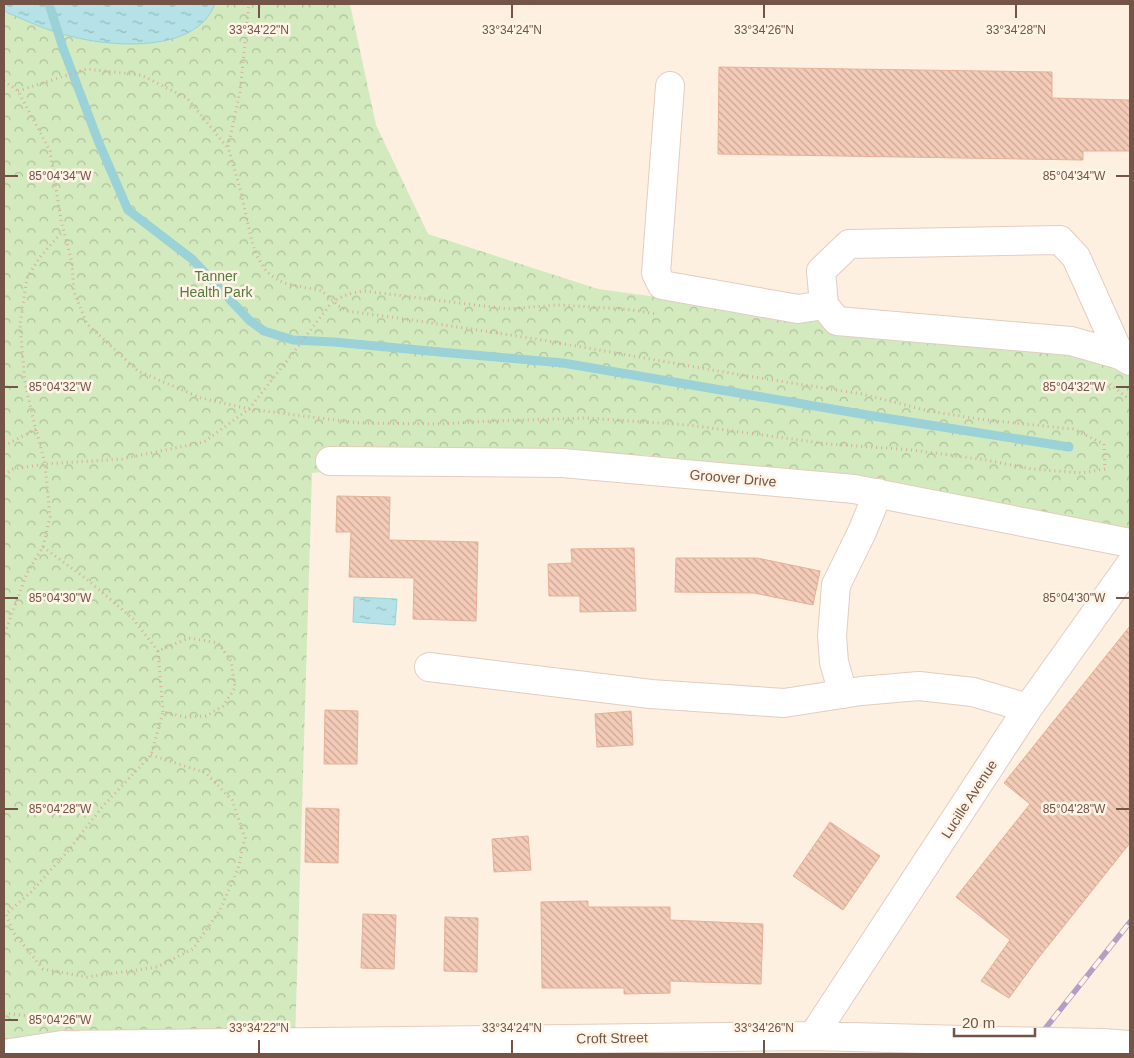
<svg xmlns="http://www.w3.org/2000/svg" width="1134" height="1058" viewBox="0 0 1134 1058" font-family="Arial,sans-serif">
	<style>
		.forest { fill: url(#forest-crowns) }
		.water { fill: url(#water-ripples); stroke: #9ad2d8 }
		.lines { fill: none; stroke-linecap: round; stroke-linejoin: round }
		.stream { stroke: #9ad2d8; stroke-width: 9 }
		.building { fill: url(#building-back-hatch); stroke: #e6b197 }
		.minor-casing { stroke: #e3cdbf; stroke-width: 30 }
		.path { stroke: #d7af9a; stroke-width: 3; stroke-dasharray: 1 4; stroke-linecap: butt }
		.minor { stroke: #fff; stroke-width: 28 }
		.rail-casing { stroke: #b29fc5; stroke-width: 5.5 }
		.rail { stroke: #fff4e6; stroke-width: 4; stroke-dasharray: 11; stroke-linecap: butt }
		.minor-bridge-casing { stroke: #e3cdbf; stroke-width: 30; stroke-linecap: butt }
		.minor-bridge { stroke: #fff; stroke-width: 28 }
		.ticks { fill: none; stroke: #745447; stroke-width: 2 }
		.labels { text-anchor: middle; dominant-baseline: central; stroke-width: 5; stroke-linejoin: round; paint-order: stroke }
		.park-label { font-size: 14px; fill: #547a3f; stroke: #fff4e6 }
		.street-label { font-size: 14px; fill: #745447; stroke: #fff4e6 }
		.ticks-label { font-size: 12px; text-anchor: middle; fill: #745447; stroke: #fff4e6; stroke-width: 5; stroke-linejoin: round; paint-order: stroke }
	</style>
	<defs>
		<pattern id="forest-crowns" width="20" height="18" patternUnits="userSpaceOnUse" patternTransform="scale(1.25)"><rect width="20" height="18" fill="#d2eabe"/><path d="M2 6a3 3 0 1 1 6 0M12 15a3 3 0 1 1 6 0" fill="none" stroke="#afc09c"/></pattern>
		<pattern id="water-ripples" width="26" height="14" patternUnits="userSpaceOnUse" patternTransform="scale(1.25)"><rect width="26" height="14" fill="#b4e2e6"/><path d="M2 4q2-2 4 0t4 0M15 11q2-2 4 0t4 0" fill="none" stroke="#97babc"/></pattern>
		<pattern id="building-back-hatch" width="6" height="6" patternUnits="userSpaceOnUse" patternTransform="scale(1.25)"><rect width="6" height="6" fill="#f3cbb7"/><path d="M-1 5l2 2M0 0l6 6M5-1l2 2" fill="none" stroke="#c9a797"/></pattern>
	</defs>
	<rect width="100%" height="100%" fill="#fdf0e0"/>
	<path class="forest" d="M4,4h346l26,121 52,109 170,55 532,72v182l-276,-54 -208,-34 -200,4 -134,14 -17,569 -291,12z"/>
	<path class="water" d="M4,4h211c-20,51 -107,43 -149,31 -20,-5 -39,-14 -58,-22l-4,-3z
		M354,597l43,2 -2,26 -42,-3z"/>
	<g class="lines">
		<path class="stream" d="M49,4l14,44 36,95 29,67 64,49 57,61 15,11 29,9 41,2 106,10 123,11 316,54 190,30"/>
	</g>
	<path class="building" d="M719,67l333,5v26l78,2v51h-47v9l-365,-6z
		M337,496l53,1 -1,43 89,2 -2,79 -63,-2 1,-41 -65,-1 2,-45h-15z
		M634,548l2,63 -56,1v-16h-31l-1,-32 24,-1 -1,-14z
		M676,558h81l63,13 -7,34 -59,-12 -79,-1z
		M1130,626v217l-94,118 -27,37 -28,-17 29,-41 -54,-43 74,-93 -26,-21z
		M325,710l33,1 -1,53h-33z
		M631,711l2,34 -36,2 -2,-33z
		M306,808l33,1 -1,54 -33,-1z
		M830,822l50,34 -37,54 -50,-34z
		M528,836l3,34 -37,2 -2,-33z
		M588,901v6h82v13l93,4 -2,60 -91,-3v12l-46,1v-6h-82l-1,-86z
		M363,914l33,1 -2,54 -33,-1z
		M445,917l33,1 -1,54 -33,-1z"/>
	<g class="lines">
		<defs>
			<path id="minor" d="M670,86l-14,187 6,12 136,24 26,-4
				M1120,355l-44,-98 -16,-17 -211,4 -28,27 3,34 13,16 234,20 49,14 10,6
				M330,461l232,2 292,26 276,54
				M429,667l222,27 133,9 77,-12 58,-5 54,6 55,16
				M843,694l-9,-32 -2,-26 4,-51 26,-53 16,-39
				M813,1036l215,-328 102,-143
				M1102,1043l28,2
				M4,1054l58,-9 751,-9 151,4"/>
		</defs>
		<use href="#minor" class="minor-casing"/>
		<path class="path" d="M4,81l14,10 32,60 11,69 11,43 2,29 13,32 51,47 63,27 48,11 110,14 78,1 56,-3 93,-3 103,7 140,19 83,6 74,10 46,9 50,4 23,-4 -1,-25 -31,-15 -87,-9 -57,-9 -67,-17 -115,-18 -211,-37 -124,-19 -58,-8 -7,-1 -8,-5 -17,-15 -38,-8 -9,-5 -9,-7 -9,-15 -5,-14 -11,-50 -13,-45 12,-55 9,-88
			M18,91l68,-22 55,6 46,23 40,49
			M1106,381l24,19
			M36,431l-11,-48 -5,-58 7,-47 13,-21 23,-26
			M4,446l32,-17 9,35 5,53 -7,30 -16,26 -23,62
			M4,475l9,-6 32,-5 77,-5 82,-17 45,-33 41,-52 39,-51c10,-10 21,-13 35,-15l143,18 51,-4 67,4 32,5
			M43,547l46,34 44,38 25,32
			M151,755l55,18 26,27 13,38 -7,31 -18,41 -27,39 -36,18 -70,10 -44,-8 -30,-37 -7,-18 25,-22 37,-41 35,-45 48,-51 12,-43 23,5 20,-1 17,-10 12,-18 -4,-27 -13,-18 -29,-5 -31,13 5,61
			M4,1013l39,5"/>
		<use href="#minor" class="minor"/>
		<defs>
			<path id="rail" d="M1025,1054l105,-132"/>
		</defs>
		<use href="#rail" class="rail-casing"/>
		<use href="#rail" class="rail"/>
		<defs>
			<path id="minor-bridge" d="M964,1040l138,3"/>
		</defs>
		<use href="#minor-bridge" class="minor-bridge-casing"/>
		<use href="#minor-bridge" class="minor-bridge"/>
	</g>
	<path class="ticks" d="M259,5v13M512,5v13M764,5v13M1016,5v13M5,176h13M1116,176h13M5,387h13M1116,387h13M5,598h13M1116,598h13M5,809h13M1116,809h13M5,1020h13M259,1040v13M512,1040v13M764,1040v13"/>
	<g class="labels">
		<g class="park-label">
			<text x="216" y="276">Tanner<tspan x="216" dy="16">Health Park</tspan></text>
		</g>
		<g class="street-label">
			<text transform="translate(733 478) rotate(5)">Groover Drive</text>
			<text transform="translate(969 799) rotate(-57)">Lucille Avenue</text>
			<text transform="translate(612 1038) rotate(-1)">Croft Street</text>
		</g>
	</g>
	<g class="ticks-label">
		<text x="259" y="34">33°34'22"N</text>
		<text x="512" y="34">33°34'24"N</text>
		<text x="764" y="34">33°34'26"N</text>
		<text x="1016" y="34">33°34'28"N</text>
		<text x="1074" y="180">85°04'34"W</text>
		<text x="60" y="180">85°04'34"W</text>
		<text x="1074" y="391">85°04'32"W</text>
		<text x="60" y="391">85°04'32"W</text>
		<text x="1074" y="602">85°04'30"W</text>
		<text x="60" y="602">85°04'30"W</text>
		<text x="60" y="813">85°04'28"W</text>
		<text x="1074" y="813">85°04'28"W</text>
		<text x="60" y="1024">85°04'26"W</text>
		<text x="259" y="1032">33°34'22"N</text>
		<text x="512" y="1032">33°34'24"N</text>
		<text x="764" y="1032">33°34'26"N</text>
	</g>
	<rect width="1134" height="1058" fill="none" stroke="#745447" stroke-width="10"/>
	<path d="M954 1028v8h81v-8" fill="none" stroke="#745447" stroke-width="2.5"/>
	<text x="962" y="1028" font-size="15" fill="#745447" stroke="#fff4e6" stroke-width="4" paint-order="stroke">20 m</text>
</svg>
